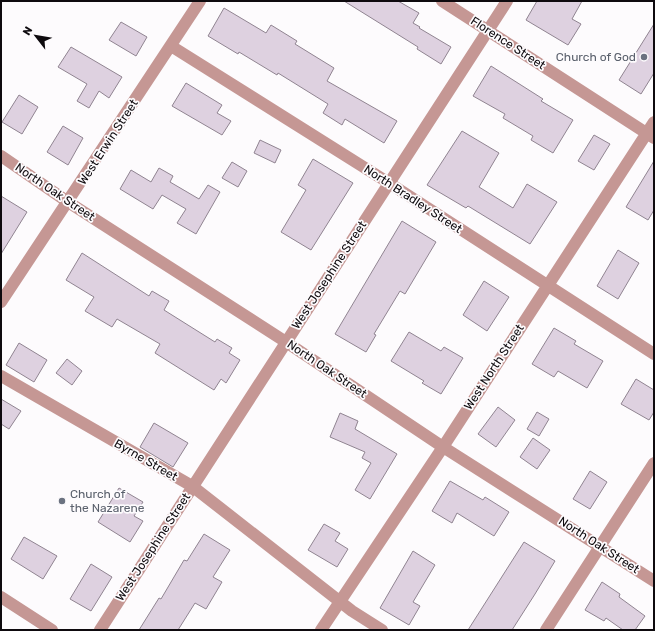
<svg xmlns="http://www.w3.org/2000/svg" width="655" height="631" viewBox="0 0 655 631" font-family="Rubik,sans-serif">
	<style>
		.building { fill: #ded1e0; stroke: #908491 }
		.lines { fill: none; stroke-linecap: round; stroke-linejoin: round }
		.minor { stroke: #c59794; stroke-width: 12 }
		.worship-dot { fill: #6b7280; stroke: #fdfbfd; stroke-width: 1.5 }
		.labels { text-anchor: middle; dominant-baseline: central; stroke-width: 3.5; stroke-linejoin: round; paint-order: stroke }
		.street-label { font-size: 12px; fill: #0e0a0e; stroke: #fdfbfd }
		.worship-label { font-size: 12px; fill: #5b616d; stroke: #fdfbfd; text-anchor: end }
	</style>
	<rect width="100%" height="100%" fill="#fdfbfd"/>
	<path class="building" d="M344,1h54l21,12 -6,10 7,4 -1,1 32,19 -10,17 -24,-15 1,-2z
		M537,1h45l-10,18 9,5 -13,21 -42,-25z
		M224,8l42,25 5,-8 26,16 -2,3 39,24 -7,13 70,40 -13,22 -39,-24 -3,6 -19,-12 5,-9 -50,-31 -1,2 -38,-23 -1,2 -30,-18z
		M121,22l26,15 -11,19 -27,-16z
		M654,24v49l-13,21 -22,-14z
		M71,47l51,30 -13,21 -10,-7 -10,17 -12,-7 10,-17 -29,-17z
		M491,66l52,33 -2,2 32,19 -20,33 -22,-13 2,-4 -30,-18 2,-4 -32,-18z
		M186,83l36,22 -5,8 14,8 -9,14 -50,-29z
		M19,95l19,12 -16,27 -20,-12z
		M63,126l20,12 -15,27 -21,-13z
		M462,131l37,22 -20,34 34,21 14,-24 30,18 -27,42 -62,-38 -2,2 -39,-23z
		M594,135l16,9 -16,26 -16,-9z
		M260,140l21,10 -6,13 -21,-10z
		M313,159l40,24 -42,67 -30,-18 25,-42 -8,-5z
		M654,161v49l-6,10 -22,-13z
		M232,162l15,9 -9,16 -16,-9z
		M159,168l14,8 -3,6 29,17 9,-14 12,7 -24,42 -19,-11 9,-14 -24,-14 -9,14 -33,-20 11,-19 20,12z
		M1,196l26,16 -26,42z
		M402,221l34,21 -31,52 -5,-3 -26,43 2,1 -10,17 -31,-18z
		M618,250l21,13 -21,36 -21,-13z
		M82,253l67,43 3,-5 17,10 -5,9 51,32 2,-3 15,9 -3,5 11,7 -14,23 -5,-4 -7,11 -59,-37 5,-9 -43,-25 -5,8 -27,-16 9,-14 -28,-17z
		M484,281l25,16 -22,34 -24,-16z
		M554,328l22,13 -2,3 29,17 -16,27 -29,-17 -4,6 -22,-13z
		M409,332l32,19 3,-4 19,11 -22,36 -19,-11 2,-2 -33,-20z
		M19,343l28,17 -13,22 -28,-17z
		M67,359l15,12 -10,14 -16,-12z
		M636,379l18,11v22l-5,8 -28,-16z
		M1,399l20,12 -12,18 -8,-5z
		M498,407l17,13 -19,27 -18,-13z
		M537,412l12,7 -10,17 -12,-7z
		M340,413l18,8 -3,8 42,25 -27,45 -15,-9 16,-27 -9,-5 3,-6 -35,-15z
		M154,423l34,20 -15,24 -33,-20z
		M533,438l17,12 -13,19 -17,-12z
		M590,471l17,11 -17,27 -17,-10z
		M450,481l33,19 2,-3 24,15 -15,24 -37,-23 -5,10 -20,-12z
		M119,488l24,14 -9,14 9,5 -13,21 -32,-20z
		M324,524l16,9 -5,8 13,8 -11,18 -29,-17z
		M204,534l26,16 -17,27 9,5 -16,27 -11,-6 -17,27h-39l20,-32 2,1 23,-39 3,1z
		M24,537l33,19 -14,23 -32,-20z
		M524,542l31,19 -20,33 -23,36h-44z
		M413,551l22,14 -22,37 7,4 -11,19 -29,-17z
		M91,564l21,13 -21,34 -21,-12z
		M602,582l18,12 -1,3 26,19 -10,14h-12l-17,-12 -2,3 -19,-11z"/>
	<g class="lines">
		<path class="minor" d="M442,1l212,137
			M171,46l218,137 265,171
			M1,156l67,46 218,140 157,105 211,134
			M1,302l199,-301
			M1,376l191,110 160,125 30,19
			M1,597l51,33
			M100,630l407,-629
			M321,630l122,-183 211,-325
			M546,630l108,-167"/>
	</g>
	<g class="worship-dot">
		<circle cx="644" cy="57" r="4"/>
		<circle cx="62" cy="501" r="4"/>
	</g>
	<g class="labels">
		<g class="street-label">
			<text transform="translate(508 43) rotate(33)">Florence Street</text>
			<text transform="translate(108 142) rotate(-57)">West Erwin Street</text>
			<text transform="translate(55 192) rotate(34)">North Oak Street</text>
			<text transform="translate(413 199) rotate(33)">North Bradley Street</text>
			<text transform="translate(329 275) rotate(-57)">West Josephine Street</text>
			<text transform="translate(494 367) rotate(-57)">West North Street</text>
			<text transform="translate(327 369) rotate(34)">North Oak Street</text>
			<text transform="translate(146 460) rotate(30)">Byrne Street</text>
			<text transform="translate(599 545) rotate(33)">North Oak Street</text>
			<text transform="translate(153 547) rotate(-57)">West Josephine Street</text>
		</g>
		<g class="worship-label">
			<text x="636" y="57">Church of God</text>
			<text x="70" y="494" text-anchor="start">Church of<tspan x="70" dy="14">the Nazarene</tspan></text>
		</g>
	</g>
	<rect width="655" height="631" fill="none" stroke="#0e0a0e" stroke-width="4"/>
	<g transform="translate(36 36) rotate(301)" stroke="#fdfbfd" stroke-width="3" paint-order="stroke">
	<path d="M0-3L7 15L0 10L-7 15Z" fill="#0e0a0e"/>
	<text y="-6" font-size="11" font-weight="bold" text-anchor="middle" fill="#0e0a0e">N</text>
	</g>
</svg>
